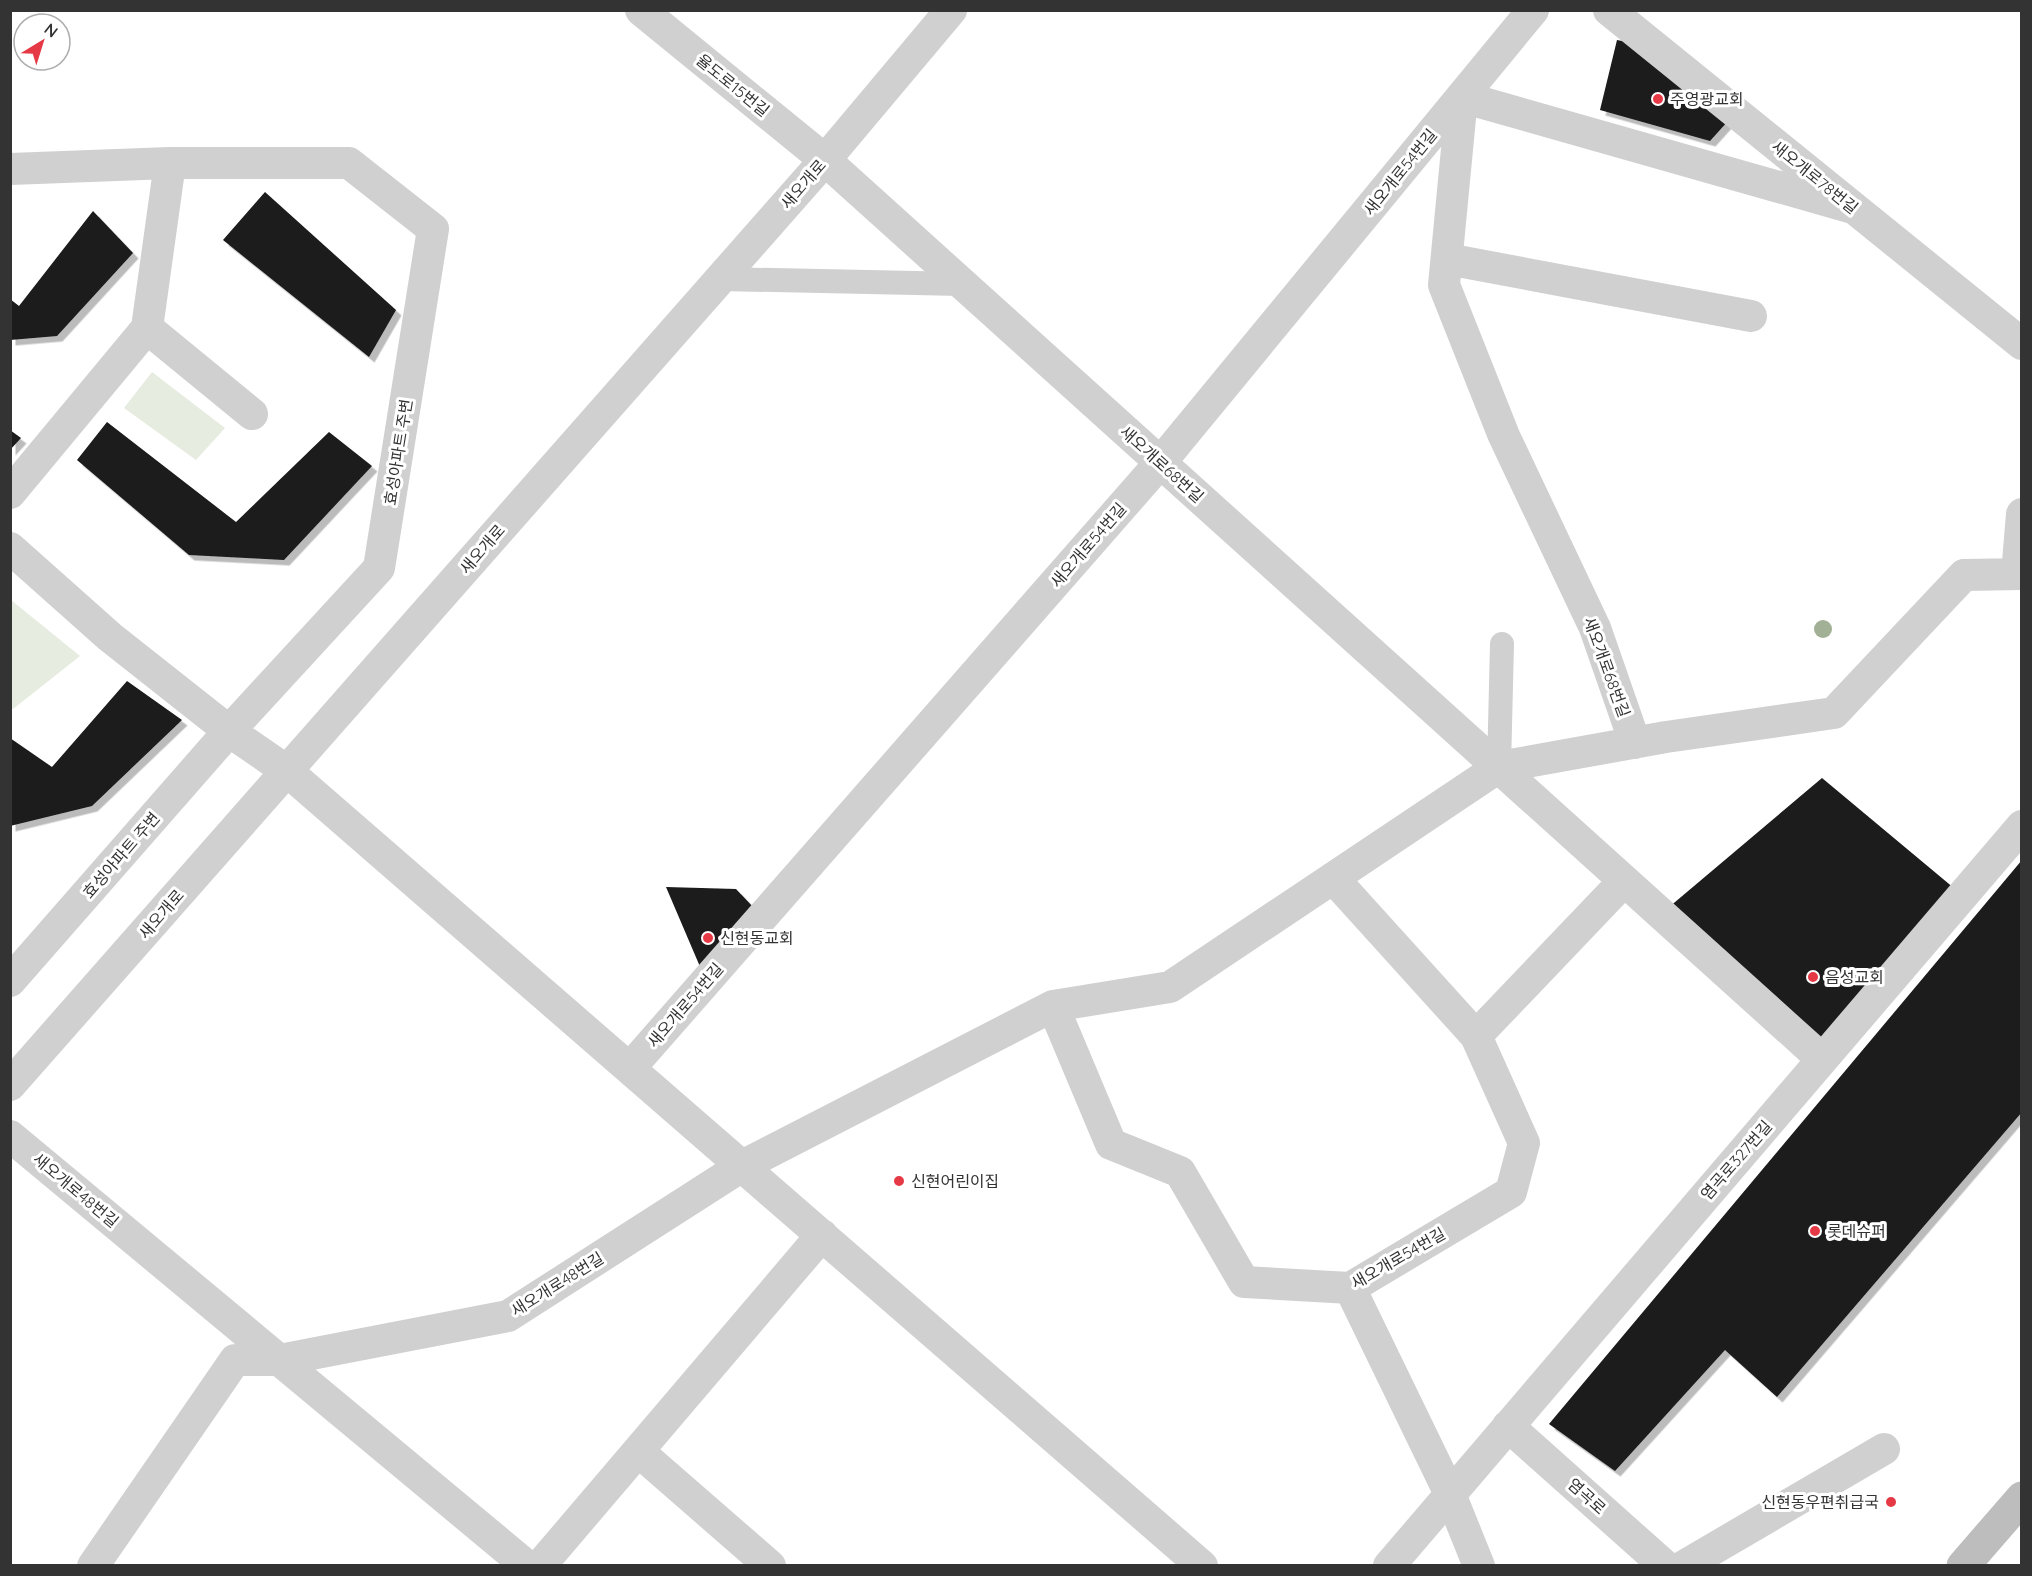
<svg xmlns="http://www.w3.org/2000/svg" width="2032" height="1576" viewBox="0 0 2032 1576" font-family="Quicksand,'Noto Sans KR',sans-serif">
	<style>
		.green { fill: #e6ecdf }
		.building { fill: #1a1a1a; filter: url(#shadow) }
		.lines { fill: none; stroke-linecap: round; stroke-linejoin: round }
		.pedestrian { stroke: #d0d0d0; stroke-width: 24 }
		.minor { stroke: #d0d0d0; stroke-width: 32 }
		.secondary { stroke: #bdbdbd; stroke-width: 33 }
		.tree { fill: #a2b095 }
		.poi-dot { fill: #e63946; stroke: #fff; stroke-width: 2 }
		.labels { text-anchor: middle; dominant-baseline: central; stroke-width: 6; stroke-linejoin: round; paint-order: stroke }
		.street-label { font-size: 16px; fill: #333; stroke: #fff }
		.poi-label { font-size: 16px; fill: #333; stroke: #fff; text-anchor: start }
	</style>
	<defs>
		<filter id="shadow"><feDropShadow dx="5.5" dy="5.5" stdDeviation="0" flood-color="#0004"/></filter>
	</defs>
	<rect width="100%" height="100%" fill="#fff"/>
	<path class="green" d="M152,372l73,56 -29,32 -72,-52z
		M11,600l69,56 -67,53 -3,-2z"/>
	<path class="building" d="M1617,40l37,7 74,74 -18,20 -110,-31z
		M265,192l131,118 -27,47 -146,-117z
		M93,211l40,42 -76,83 -47,4v-41l9,7z
		M107,422l129,100 93,-90 43,34 -88,94 -95,-5 -112,-95z
		M10,430l11,8 -11,12z
		M127,681l55,39 -90,86 -82,20v-88l42,29z
		M1822,778l133,111 -133,157 -154,-138z
		M2022,860v252l-245,285 -52,-47 -110,121 -66,-47z
		M666,887l70,2 18,19 -53,61z"/>
	<g class="lines">
		<path class="pedestrian" d="M720,279l242,5
			M1499,767l3,-123"/>
		<path class="minor" d="M641,10l184,150 997,899
			M1609,10l413,334
			M10,169l160,-6h179l84,66 -54,339 -150,163 -219,250
			M1447,259l304,57
			M147,328l105,86
			M10,493l137,-165 23,-165
			M10,548l100,89 119,94 58,40 915,795
			M2017,574l5,-60
			M1635,743l-40,-115 -91,-192 -60,-151 18,-188 391,111
			M1053,1006l58,138 69,28 64,110 106,6 161,-96 13,-49 -48,-107 -143,-158
			M1476,1036l148,-155
			M630,1068l530,-605 373,-453
			M10,1085l815,-925 126,-150
			M10,1136l517,430
			M1350,1288l100,206 29,72
			M1508,1426l157,140
			M638,1451l132,115
			M93,1566l142,-206h45l228,-44 234,-150 311,-160 117,-19 329,-220 167,-30 168,-24 130,-138 58,-1
			M540,1566l282,-331
			M1389,1566l633,-740
			M1684,1566l200,-117"/>
		<path class="secondary" d="M1963,1566l59,-68"/>
	</g>
	<circle class="tree" cx="1823" cy="629" r="9"/>
	<g class="poi-dot">
		<circle cx="1658" cy="99" r="6"/>
		<circle cx="708" cy="938" r="6"/>
		<circle cx="1813" cy="977" r="6"/>
		<circle cx="899" cy="1181" r="6"/>
		<circle cx="1815" cy="1231" r="6"/>
		<circle cx="1891" cy="1502" r="6"/>
	</g>
	<g class="labels">
		<g class="street-label">
			<text transform="translate(733 85) rotate(39)">율도로15번길</text>
			<text transform="translate(1400 172) rotate(-51)">새오개로54번길</text>
			<text transform="translate(1815 177) rotate(39)">새오개로78번길</text>
			<text transform="translate(803 184) rotate(-49)">새오개로</text>
			<text transform="translate(398 452) rotate(-81)">효성아파트 주변</text>
			<text transform="translate(1162 464) rotate(42)">새오개로68번길</text>
			<text transform="translate(1088 545) rotate(-49)">새오개로54번길</text>
			<text transform="translate(482 549) rotate(-49)">새오개로</text>
			<text transform="translate(1607 667) rotate(70)">새오개로68번길</text>
			<text transform="translate(121 855) rotate(-49)">효성아파트 주변</text>
			<text transform="translate(161 914) rotate(-49)">새오개로</text>
			<text transform="translate(685 1005) rotate(-49)">새오개로54번길</text>
			<text transform="translate(1736 1160) rotate(-49)">염곡로327번길</text>
			<text transform="translate(76 1190) rotate(40)">새오개로48번길</text>
			<text transform="translate(1398 1258) rotate(-30)">새오개로54번길</text>
			<text transform="translate(557 1284) rotate(-32)">새오개로48번길</text>
			<text transform="translate(1587 1496) rotate(42)">염곡로</text>
		</g>
		<g class="poi-label">
			<text x="1670" y="99">주영광교회</text>
			<text x="720" y="938">신현동교회</text>
			<text x="1825" y="977">음성교회</text>
			<text x="911" y="1181">신현어린이집</text>
			<text x="1827" y="1231">롯데슈퍼</text>
			<text x="1879" y="1502" text-anchor="end">신현동우편취급국</text>
		</g>
	</g>
	<rect width="2032" height="1576" fill="none" stroke="#333333" stroke-width="24"/>
	<g transform="translate(42 42) rotate(38)"><circle r="28" fill="#ffffff" stroke="#adadad" stroke-width="1.5"/>
	<path d="M0-4.5L10 22L0 15L-10 22Z" fill="#e63946"/>
	<text y="-9" font-size="16" font-weight="bold" text-anchor="middle" fill="#333333">N</text>
	</g>
</svg>
